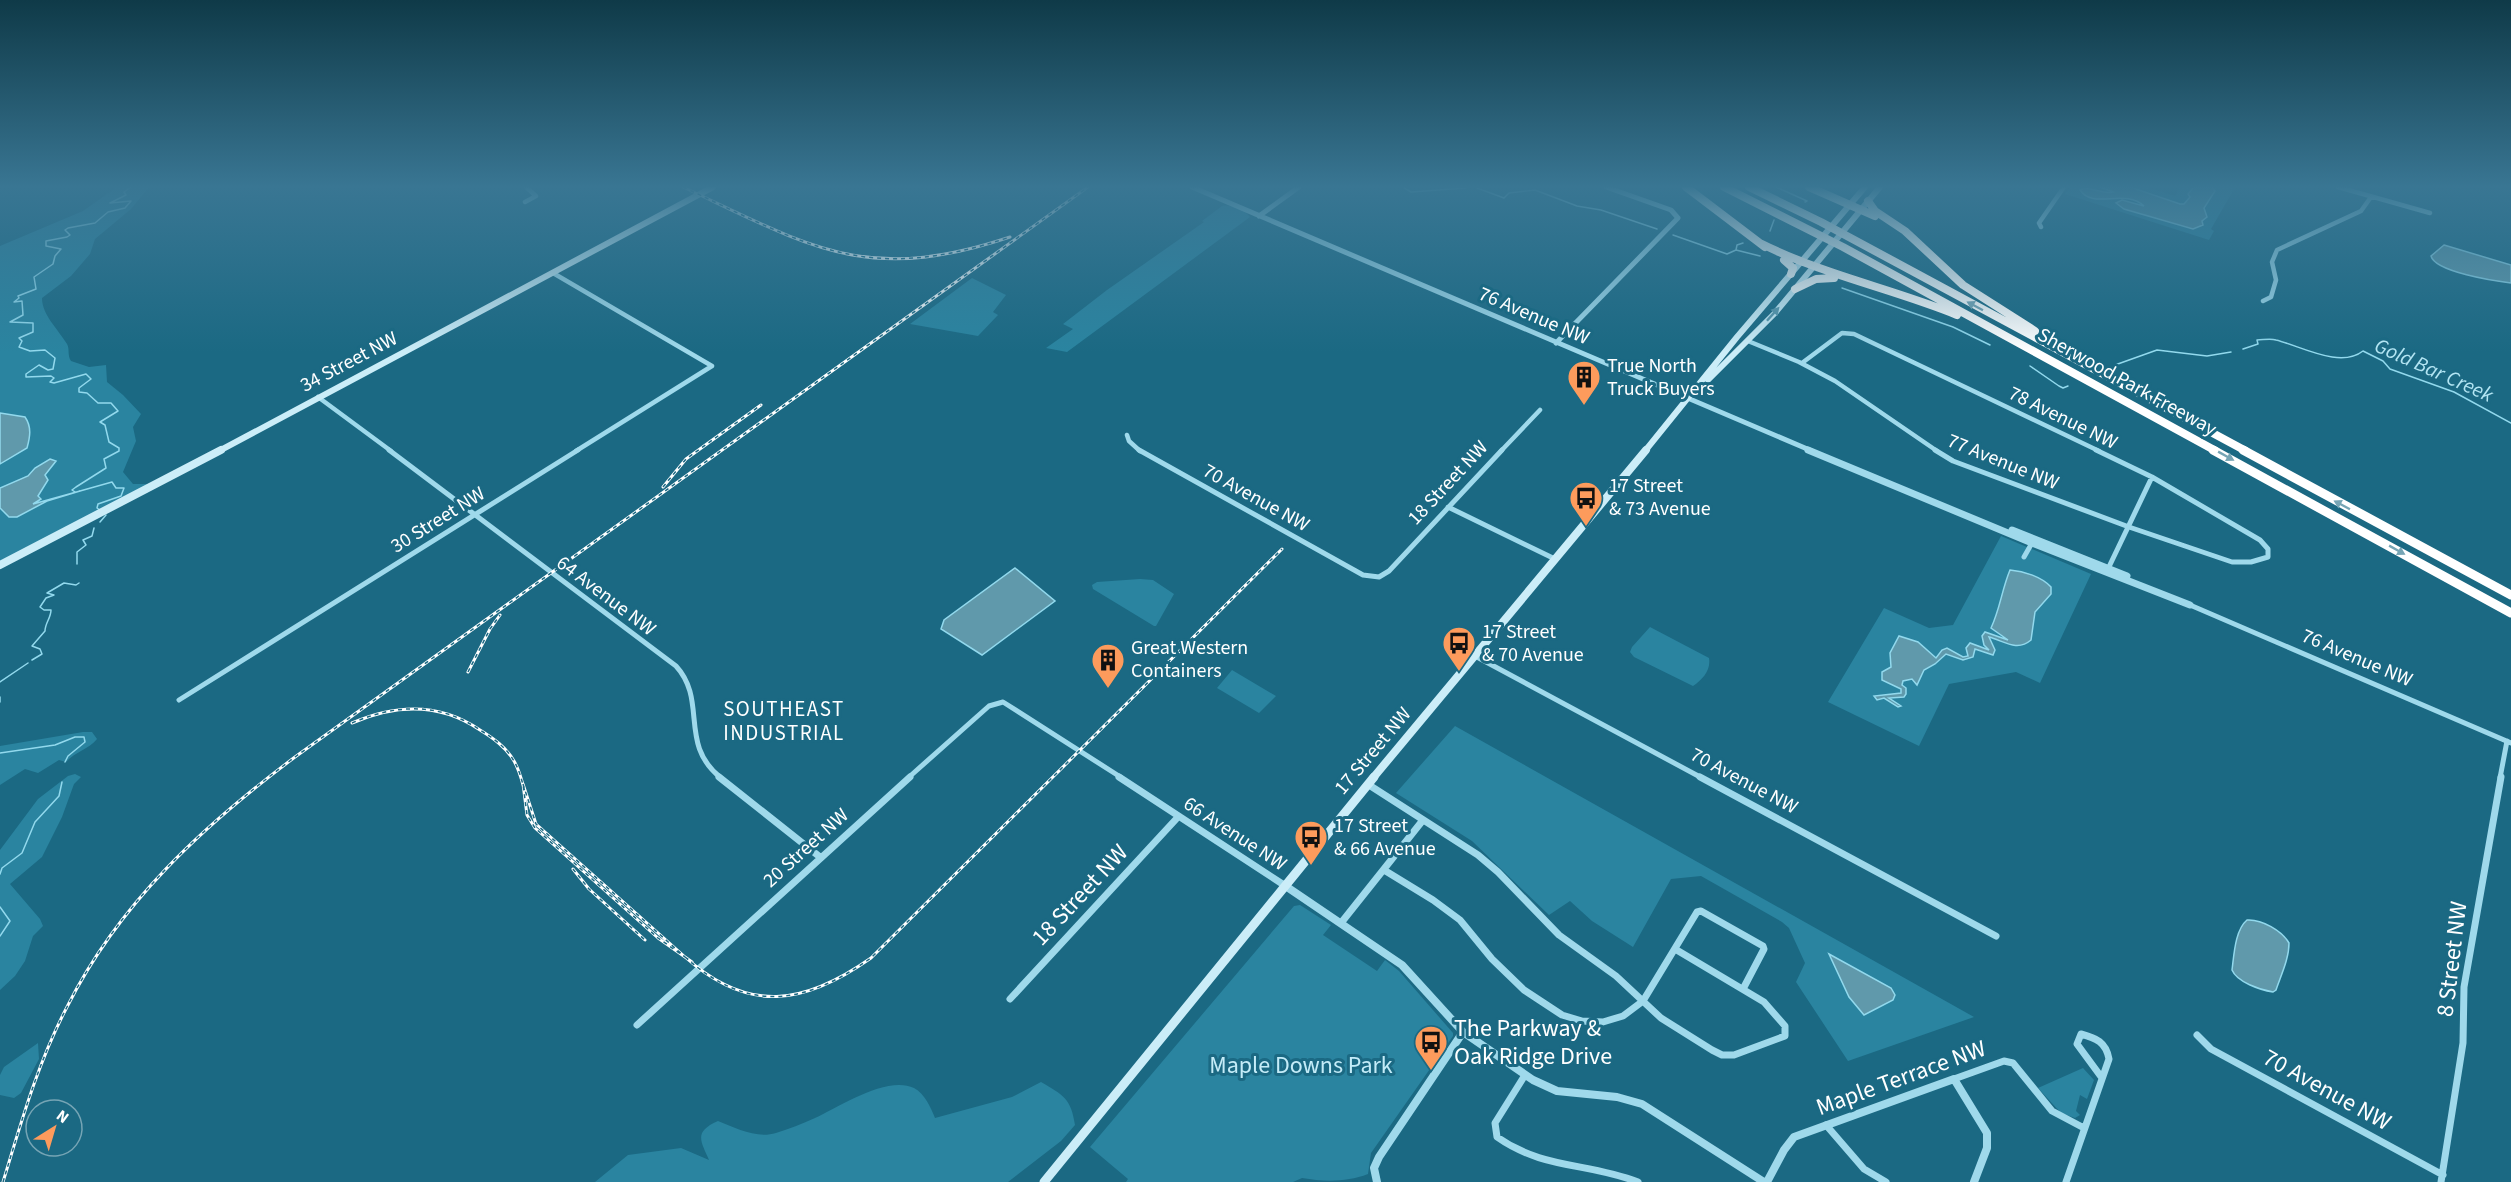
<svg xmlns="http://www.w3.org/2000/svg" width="2511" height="1182" viewBox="0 0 2511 1182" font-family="'Source Sans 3',sans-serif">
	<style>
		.green { fill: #2a84a0 }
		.water { fill: #6099ab; stroke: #92d9ed; stroke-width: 1.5 }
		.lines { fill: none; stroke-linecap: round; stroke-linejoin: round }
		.stream { stroke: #92d9ed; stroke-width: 1.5 }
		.minor-far2 { stroke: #9fd9eb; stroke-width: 4.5 }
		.minor-far1 { stroke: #9fd9eb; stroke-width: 5 }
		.minor { stroke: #9fd9eb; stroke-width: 7 }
		.tertiary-far2 { stroke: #9fd9eb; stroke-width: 5 }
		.tertiary-far1 { stroke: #9fd9eb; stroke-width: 7 }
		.tertiary { stroke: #9fd9eb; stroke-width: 8 }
		.secondary-far2 { stroke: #cbedf8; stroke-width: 6 }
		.secondary-far1 { stroke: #cbedf8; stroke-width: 8 }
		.secondary { stroke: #cbedf8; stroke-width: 9 }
		.motorway-far1 { stroke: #fff; stroke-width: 8 }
		.motorway { stroke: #fff; stroke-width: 9 }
		.rail-casing { stroke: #fff; stroke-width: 3 }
		.rail { stroke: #1b6983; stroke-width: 1.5; stroke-dasharray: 4; stroke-linecap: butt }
		.oneway { fill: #76a5b5 }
		.oneway2 { fill: #5997ac }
		.labels { text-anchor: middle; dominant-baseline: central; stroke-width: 6; stroke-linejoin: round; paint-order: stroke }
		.street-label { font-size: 20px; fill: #fff; stroke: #1b6983 }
		.poi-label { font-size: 20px; fill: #fff; stroke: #1b6983; text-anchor: start }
		.water-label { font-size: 21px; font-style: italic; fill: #b3e5f3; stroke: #1b6983 }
		.neighbourhood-label { font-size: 21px; letter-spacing: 1.5px; fill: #fff; stroke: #1b6983 }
		.near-street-label { font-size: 24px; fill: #fff; stroke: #1b6983 }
		.near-poi-label { font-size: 24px; fill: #fff; stroke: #1b6983; text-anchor: start }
		.near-park-label { font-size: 24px; fill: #c4ecf8; stroke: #1b6983 }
	</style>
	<rect width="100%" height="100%" fill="#1b6983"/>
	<path class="green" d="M117,187h32l-18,22 -36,30 -5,15 -19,22 -29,22c0,17 16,31 25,46 3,5 0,11 4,17l18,6 17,-2 1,17 16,13 18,19 -8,13 3,14 -13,31 10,12h16l-149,80v-318l83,-35z
		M2070,187h77l28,9 5,-9h49l5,2 -23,40 3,2 -5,9 -144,-46z
		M1222,206c9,-2 23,4 28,11l-183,135 -21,-4 27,-19 -10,-5 44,-34 97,-68 -2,-1z
		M972,278l34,17 -13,17 5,3 -20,21 -68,-12z
		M2001,536l90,38 -51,109 -24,-11 -67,12 -30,62 -91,-44 56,-94 45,20 24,-3z
		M1140,579l13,1 21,14 -18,32h-2l-61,-37 -1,-4 5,-3z
		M1650,627l59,31c2,12 -6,21 -16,28l-59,-29 -4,-5 2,-5z
		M1232,670l44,26 -17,17 -42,-25z
		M1455,726l519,291 -126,44 -52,-79 9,-19 -16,-35 -7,-6 -81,-46 -30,3 -38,68 -41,-26 -22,-20 -21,14 -77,-74 -76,-48z
		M83,732h9l5,7c-8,10 -22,13 -31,23l-7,-2 -21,13 -13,-4 -25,16v-39z
		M75,774l6,3 -7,7 -12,33 -20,40 -32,27 30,35 3,7 -10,10 -8,25 -10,15 -15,14v-140l38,-51 30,-23z
		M1300,905l31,20 -8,10 54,36 8,-11 14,11 54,62v3l-82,117 -3,21c-21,8 -43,8 -66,4l-9,4h-167l2,-3 -38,-32 204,-241z
		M38,1043l1,16 -18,34 -7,5 -14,-3v-20l4,-8z
		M2083,1068l11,12 -7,19 -7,-4 -4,16 4,4 -5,3 -14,-5 -23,-25z
		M1041,1082c22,13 30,16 34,43l-14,16 -53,41h-413l33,-27 53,-7 28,12c-8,-19 -16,-28 9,-39 18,7 38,18 58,12 13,-4 26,-9 39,-15 24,-11 72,-43 99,-30 11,6 17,20 21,30l77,-21z"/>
	<path class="water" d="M2100,187h30l50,17h4l6,-7 -2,-3 6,-7h18l3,4 -11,17 3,9 -5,4 1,4 -10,4 -69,-20 -8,-6 6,-3 22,6c-19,-18 -51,4 -64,-16 10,-5 22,5 33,2z
		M2444,245l67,20v18c-16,-2 -76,-11 -80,-27z
		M0,413l25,4c7,10 5,20 2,31l-27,16z
		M50,459l6,2 -11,14 3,5 -10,16 3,3 -8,5 47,-13 -33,10 -30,16h-8l-9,-9v-20l28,-12 7,-8z
		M1015,568l40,33 -73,54 -41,-26 3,-9z
		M2010,570c14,1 32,7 41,17v7l-16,18 -4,28c-14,12 -27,1 -42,-3l6,13 -2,5 -18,-6 -2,8 -10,3 -17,-6 -11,10 -11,6 -7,15 -5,-6 -9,2 -1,4 4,3v6l-2,3 -15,1 12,8 -3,1 -14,-9 -7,2 -3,-4 27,-3v-4l-19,-9v-8l9,-5 -1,-14 9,-17 19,6 18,16 6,-8 5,-2 16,9 5,-1 -2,-8 4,-5 19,7 -5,-5 -2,-9 3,-4 23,8 -17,-12c9,-19 11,-39 19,-58z
		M2247,920c15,-1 35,11 42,23 0,16 -8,32 -13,47l-3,2c-13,-2 -36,-10 -41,-22 2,-15 3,-40 15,-50z
		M1829,954l62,34 4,7 -2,5 -29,15 -15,-18z"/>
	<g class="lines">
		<path class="stream" d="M1403,187l8,5 55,-4
			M1776,187l31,14 -2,1
			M1477,188l27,10 5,-5 26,-3 42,16 24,4 56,19
			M1770,231l4,-11
			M1673,235l54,19 9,-4 24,6
			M1736,250l1,-5 6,-2
			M1842,288l111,39 37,18
			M2243,349l15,-5 -1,-4c6,0 13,-2 19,0 25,6 64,29 87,11l20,10 7,8 64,23 57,31
			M2115,365l42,-15 50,6 24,-4
			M2030,366l29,20 4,2 5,-2
			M80,491l32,-9 4,6h8l-3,8 -23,8 -1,4 3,2
			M75,492l-3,-2 4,-3 30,-19 -2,-9 15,-8v-3l-10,-6 -4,-17 -5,-3 18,-11 -7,-8h-13l-11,-10 -8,-1v-4l12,-9 -5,-5 -32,9 -4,-1 4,-4 -3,-2 -25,1v-3l13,-9 9,5 5,-1 2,-11 -10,-8 -15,1 -11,-4 3,-6 -3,-3 14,-6v-9l-23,-1 13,-7 -1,-14 -8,1 5,-4 -1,-2 18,-7 -2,-12 19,-13 2,-8 6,-7 -15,-3v-5l21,-4 3,-2 -5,-5 3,-2 27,-5 13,-11 17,-4 6,-7 -21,2 16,-8 -2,-3 7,-5
			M100,522l6,-7
			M77,564v-12l9,-7 -3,-5 9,-4 2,-8
			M32,660l10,-6 -2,-5 -8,-3 13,-15c0,-8 6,-13 6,-21h-7l-4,-3 6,-9 8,-3 -7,-2 17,-10 12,2 3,-2
			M0,682l28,-19
			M0,697v5
			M0,753l55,-8 20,-8h9l1,5 -17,14 -3,6
			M0,874l2,-6 20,-15 13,-31 24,-26 3,-14
			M0,907l10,14 -10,15"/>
		<path class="minor-far2" d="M2338,187l92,26
			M525,202l11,-6 -10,-9
			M2041,227l-2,-4 25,-36
			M553,273l159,93 -136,85
			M2263,301l8,-4 5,-17 -4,-18 5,-12 84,-39 10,-14
			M1748,341l51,21 36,19 102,70
			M1802,363l40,-30 12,1 245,117
			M318,397l73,54
			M1127,435l2,6 11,10
			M1501,451l39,-41"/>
		<path class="minor-far1" d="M389,450l287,216c32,35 2,78 45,112
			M1139,450l224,125 16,2 10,-6 113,-121
			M1935,450l18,11 176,66 103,35h19l17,-5v-8l-8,-9 -108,-63 -56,-27
			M1448,507l107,52
			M2024,557l8,-14
			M2107,571l45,-94
			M2190,605l321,138
			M1475,656l227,122
			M179,700l399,-250
			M908,778l81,-72 14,-4 119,76
			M2500,778l7,-37"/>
		<path class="minor" d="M719,777l101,80
			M1119,777l165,108
			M1700,777l296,159
			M1369,785l109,70 20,17 61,63 57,41 45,42 51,32 10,5h12l51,-19v-10l-21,-24 -89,-53
			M1384,870l49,30 27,20 32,39 32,31 38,25 20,6 21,1 20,-6 20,-15 54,-89 4,-1 62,35 1,3 -21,40
			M1341,923l82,-103
			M1010,999l168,-182
			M637,1025l273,-248
			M2197,1035l14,14 232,126
			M1525,1075l-30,48 2,14c47,33 90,25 141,45
			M1954,1079l50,-18 9,2 39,48 32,17
			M1826,1125l38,44 22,13
			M2066,1182l43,-123c-3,-17 -13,-21 -28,-25l-4,10 25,34
			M2441,1182l22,-139 1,-56 37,-210"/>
		<path class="tertiary-far2" d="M1192,187l620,264
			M1259,216l40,-29
			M1556,343l122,-125 -7,-8 -65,-23"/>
		<path class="tertiary-far1" d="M1808,450l224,93 158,62
			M2012,530l115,46"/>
		<path class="tertiary" d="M1284,885l118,80 61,67 70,48 24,11 60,6 25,7 122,78
			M1377,1182l-3,-14 5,-11 84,-125
			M1767,1182l17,-32 10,-13 160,-58 33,54v15l-13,34"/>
		<path class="secondary-far2" d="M1708,380l67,-67 105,-126
			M219,451l494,-264
			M1645,451l92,-114 128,-150"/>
		<path class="secondary-far1" d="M0,565l221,-115
			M1373,778l273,-328"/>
		<path class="secondary" d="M1044,1182l330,-405"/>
		<path class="motorway-far1" d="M1686,187l79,60
			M1724,187l119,60 373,204
			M1749,187l72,35 425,229
			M1809,187l66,29
			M1868,201l7,10 30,20 58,54 72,46
			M1762,244c62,31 131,45 195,71
			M1784,260l9,8 -2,6
			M1795,289l21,-10 18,-1"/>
		<path class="motorway" d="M2213,450l298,163
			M2243,450l268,145"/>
		<defs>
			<path id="rail" d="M683,187c128,60 183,98 327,50
				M663,487l23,-28 75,-54
				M468,672l22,-43 10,-14
				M352,723c44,-19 87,-21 128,7 13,8 26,17 34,31 6,10 8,21 11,31
				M523,784l13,40 149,133 -27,-19 -123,-110 -8,-13z
				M573,869l16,20 56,51
				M685,957l7,5
				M685,957c64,57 119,48 186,1l411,-409
				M3,1182c18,-59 35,-120 64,-175 52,-104 136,-181 228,-250l793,-570"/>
		</defs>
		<use href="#rail" class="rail-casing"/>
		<use href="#rail" class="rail"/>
	</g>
	<defs><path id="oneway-solid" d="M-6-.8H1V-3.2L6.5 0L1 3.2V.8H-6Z" transform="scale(1.5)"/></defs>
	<g class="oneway">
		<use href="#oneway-solid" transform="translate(1975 306) rotate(-152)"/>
		<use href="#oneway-solid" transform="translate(2226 456) rotate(29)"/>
		<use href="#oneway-solid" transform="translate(2342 505) rotate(-152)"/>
		<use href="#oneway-solid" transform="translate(2397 550) rotate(29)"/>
	</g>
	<use class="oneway2" href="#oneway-solid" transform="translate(1773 314) rotate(-48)"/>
	<linearGradient id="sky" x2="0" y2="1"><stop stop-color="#0f3a48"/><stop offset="0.53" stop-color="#397693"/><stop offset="1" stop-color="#397693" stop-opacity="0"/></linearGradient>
	<rect width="2511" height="352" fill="url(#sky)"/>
	<defs>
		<symbol id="building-pin" viewBox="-11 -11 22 30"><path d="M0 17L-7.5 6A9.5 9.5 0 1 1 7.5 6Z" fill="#fd9b5c" stroke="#1b6983"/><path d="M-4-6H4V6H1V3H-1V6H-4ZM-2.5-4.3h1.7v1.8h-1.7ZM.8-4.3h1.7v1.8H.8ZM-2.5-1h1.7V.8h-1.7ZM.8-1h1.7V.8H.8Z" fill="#111"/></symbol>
		<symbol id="bus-pin" viewBox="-11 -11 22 30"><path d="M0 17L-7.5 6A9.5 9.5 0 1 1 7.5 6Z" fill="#fd9b5c" stroke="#1b6983"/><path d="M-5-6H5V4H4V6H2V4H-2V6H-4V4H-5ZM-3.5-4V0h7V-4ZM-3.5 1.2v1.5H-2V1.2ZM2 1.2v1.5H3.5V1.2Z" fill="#111"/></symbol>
	</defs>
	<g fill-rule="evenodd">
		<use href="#building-pin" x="1565" y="358" width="38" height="52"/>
		<use href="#bus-pin" x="1567" y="479" width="38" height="52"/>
		<use href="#bus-pin" x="1440" y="624" width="38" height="52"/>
		<use href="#building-pin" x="1089" y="641" width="38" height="52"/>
		<use href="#bus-pin" x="1292" y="818" width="38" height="52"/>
		<use href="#bus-pin" x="1412" y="1023" width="38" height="52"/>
	</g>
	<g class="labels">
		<g class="street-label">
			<text transform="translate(1534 316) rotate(23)">76 Avenue NW</text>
			<text transform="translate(349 362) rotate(-28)">34 Street NW</text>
			<text transform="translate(2127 382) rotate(29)">Sherwood Park Freeway</text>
			<text transform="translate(2063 418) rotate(26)">78 Avenue NW</text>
			<text transform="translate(2003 462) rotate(22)">77 Avenue NW</text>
			<text transform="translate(1448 483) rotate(-47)">18 Street NW</text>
			<text transform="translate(1256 498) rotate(29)">70 Avenue NW</text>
			<text transform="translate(438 520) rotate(-32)">30 Street NW</text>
			<text transform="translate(606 596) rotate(37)">64 Avenue NW</text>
			<text transform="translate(2357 658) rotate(23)">76 Avenue NW</text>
			<text transform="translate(1373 751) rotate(-50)">17 Street NW</text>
			<text transform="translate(1744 781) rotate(28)">70 Avenue NW</text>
			<text transform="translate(1235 834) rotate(33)">66 Avenue NW</text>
			<text transform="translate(806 848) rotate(-42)">20 Street NW</text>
		</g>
		<g class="poi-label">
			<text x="1607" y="366">True North<tspan x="1607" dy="23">Truck Buyers</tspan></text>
			<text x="1609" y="486">17 Street<tspan x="1609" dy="23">&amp; 73 Avenue</tspan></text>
			<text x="1482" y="632">17 Street<tspan x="1482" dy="23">&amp; 70 Avenue</tspan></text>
			<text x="1131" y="648">Great Western<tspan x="1131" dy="23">Containers</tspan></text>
			<text x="1334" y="826">17 Street<tspan x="1334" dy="23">&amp; 66 Avenue</tspan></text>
		</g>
		<g class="water-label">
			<text transform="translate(2434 370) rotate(24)">Gold Bar Creek</text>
		</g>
		<g class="neighbourhood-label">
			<text x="784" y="709">SOUTHEAST<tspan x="784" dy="24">INDUSTRIAL</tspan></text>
		</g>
		<g class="near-street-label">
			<text transform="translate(1080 895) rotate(-47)">18 Street NW</text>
			<text transform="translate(2452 959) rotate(-83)">8 Street NW</text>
			<text transform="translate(1901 1078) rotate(-20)">Maple Terrace NW</text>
			<text transform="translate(2327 1090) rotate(29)">70 Avenue NW</text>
		</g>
		<g class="near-poi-label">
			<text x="1454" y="1028">The Parkway &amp;<tspan x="1454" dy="28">Oak Ridge Drive</tspan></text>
		</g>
		<g class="near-park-label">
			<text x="1301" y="1065">Maple Downs Park</text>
		</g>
	</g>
	<g transform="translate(54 1128) rotate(37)"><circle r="28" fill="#1b6983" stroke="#76a5b5" stroke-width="1.5"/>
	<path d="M0-4.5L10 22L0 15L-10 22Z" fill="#fd9b5c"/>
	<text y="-9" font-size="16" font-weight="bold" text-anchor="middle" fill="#ffffff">N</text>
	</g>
</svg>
